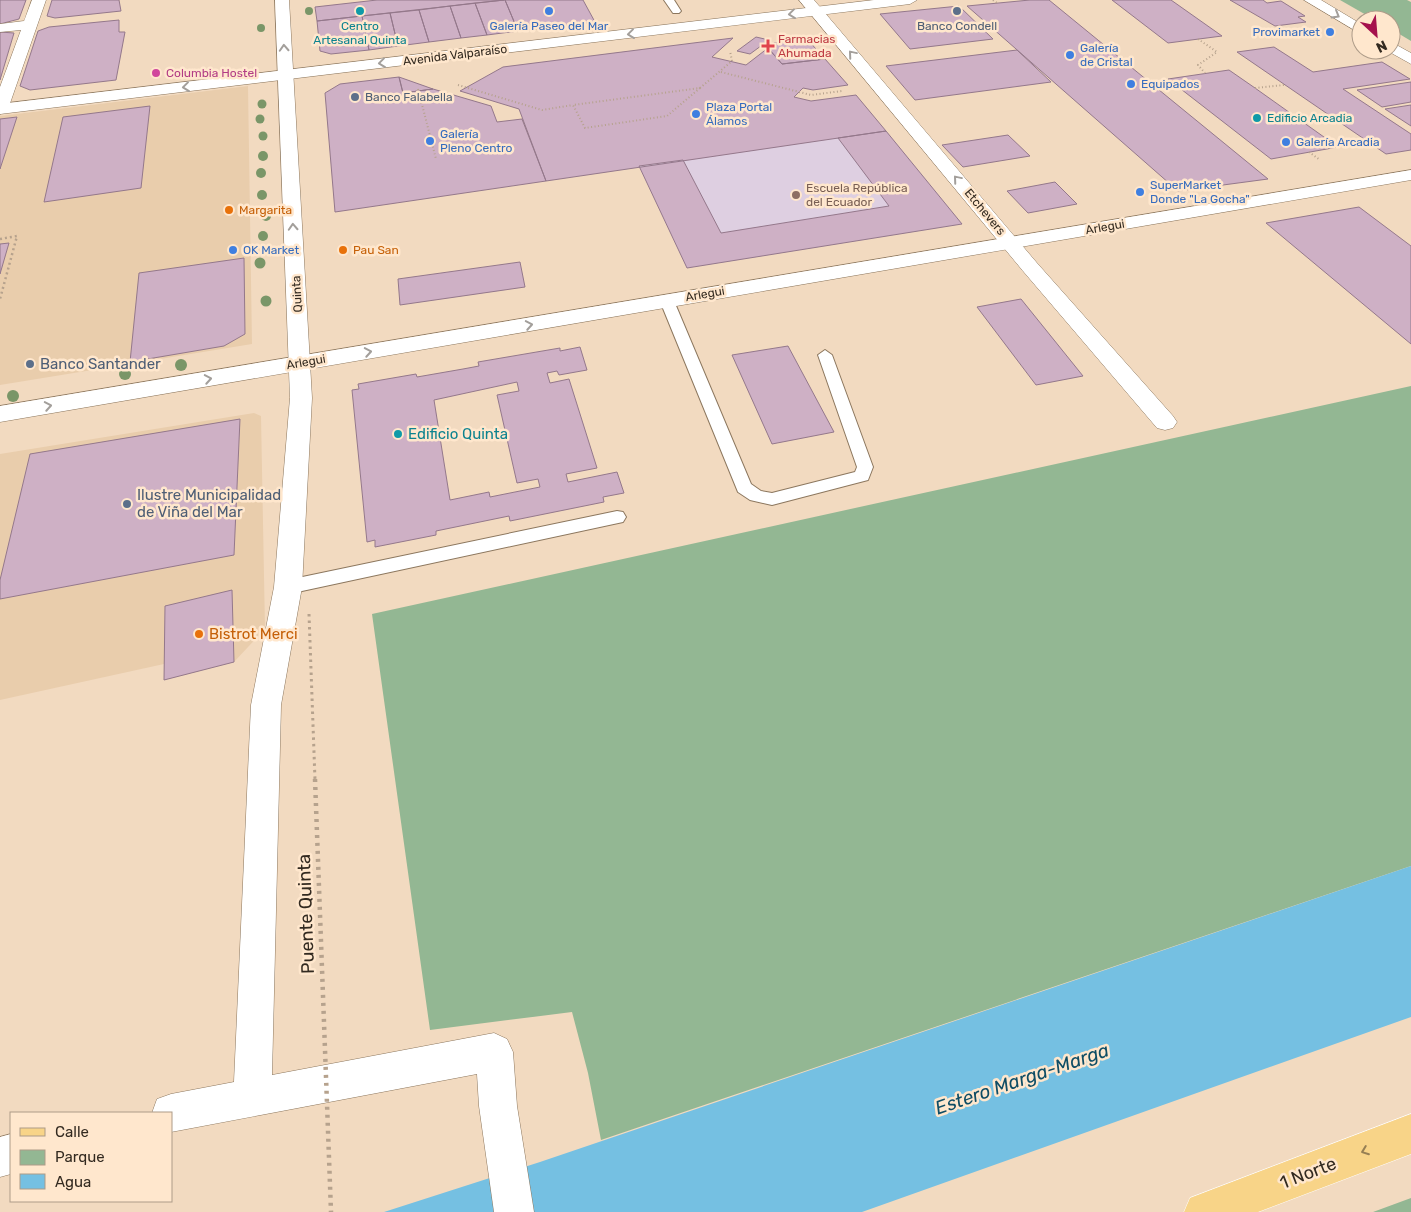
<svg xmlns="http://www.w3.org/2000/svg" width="1411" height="1212" viewBox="0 0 1411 1212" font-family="Rubik,sans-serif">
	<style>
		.built { fill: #e9cdac }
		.education { fill: #decfe1 }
		.green { fill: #93b793 }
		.water { fill: #75c0e2 }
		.building { fill: #ceb0c5; stroke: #94788b; fill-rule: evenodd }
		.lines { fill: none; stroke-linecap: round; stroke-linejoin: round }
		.service-casing { stroke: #8c775e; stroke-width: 2 }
		.pedestrian-casing { stroke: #8c775e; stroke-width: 1 }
		.minor-casing { stroke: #8c775e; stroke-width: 1 }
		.tertiary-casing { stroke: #8c775e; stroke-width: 1 }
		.secondary-casing { stroke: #8c775e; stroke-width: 1 }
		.primary-casing { stroke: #fff; stroke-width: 1 }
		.path-far1 { stroke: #b6a28d; stroke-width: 2; stroke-dasharray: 1 2.5; stroke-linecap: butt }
		.path { stroke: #b6a28d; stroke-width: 2.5; stroke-dasharray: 2 3; stroke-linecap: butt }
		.service { fill: #fff; fill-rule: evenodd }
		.pedestrian { fill: #fff; fill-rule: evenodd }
		.minor { fill: #fff; fill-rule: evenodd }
		.tertiary { fill: #fff; fill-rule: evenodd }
		.secondary { fill: #fff; fill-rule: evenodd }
		.primary { fill: #f8d488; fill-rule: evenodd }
		.path-bridge-far1 { stroke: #b6a28d; stroke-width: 3; stroke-dasharray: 2.5 4; stroke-linecap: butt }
		.path-bridge { stroke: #b6a28d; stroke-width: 4.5; stroke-dasharray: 3 5; stroke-linecap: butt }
		.tree { fill: #7a9668 }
		.oneway { stroke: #a39f9b }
		.oneway2 { stroke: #967f54 }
		.culture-dot { fill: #0f9aa8; stroke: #ffe7cd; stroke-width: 2 }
		.shop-dot { fill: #3f7fe0; stroke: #ffe7cd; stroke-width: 2 }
		.service-dot { fill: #5c6f8a; stroke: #ffe7cd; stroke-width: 2 }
		.health-dot { fill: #e0444e; stroke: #ffe7cd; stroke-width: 2 }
		.hotel-dot { fill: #d1479c; stroke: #ffe7cd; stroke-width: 2 }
		.education-dot { fill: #8d6e63; stroke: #ffe7cd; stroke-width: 2 }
		.food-dot { fill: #e8710a; stroke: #ffe7cd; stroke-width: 2 }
		.labels { text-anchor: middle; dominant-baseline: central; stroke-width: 5; stroke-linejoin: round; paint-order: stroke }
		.far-culture-label { font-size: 12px; fill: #0d838f; stroke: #ffe7cd }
		.far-shop-label { font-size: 12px; fill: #366cbe; stroke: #ffe7cd; text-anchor: start }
		.far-service-label { font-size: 12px; fill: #4e5e75; stroke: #ffe7cd }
		.far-health-label { font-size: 12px; fill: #be3a42; stroke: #ffe7cd; text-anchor: start }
		.far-street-label { font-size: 12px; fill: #332a20; stroke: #ffe7cd }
		.far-hotel-label { font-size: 12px; fill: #b23c85; stroke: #ffe7cd; text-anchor: start }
		.far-education-label { font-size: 12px; fill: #785e54; stroke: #ffe7cd; text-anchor: start }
		.far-food-label { font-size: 12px; fill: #c56008; stroke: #ffe7cd; text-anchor: start }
		.service-label { font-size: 15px; fill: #4e5e75; stroke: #ffe7cd; text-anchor: start }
		.culture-label { font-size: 15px; fill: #0d838f; stroke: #ffe7cd; text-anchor: start }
		.food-label { font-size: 15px; fill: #c56008; stroke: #ffe7cd; text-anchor: start }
		.near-street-label { font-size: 18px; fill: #332a20; stroke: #ffe7cd }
		.near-water-label { font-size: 19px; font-style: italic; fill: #0f4d65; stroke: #ffe7cd }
	</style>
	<rect width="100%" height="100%" fill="#f2dac0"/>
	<path class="built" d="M248,86l4,258 -252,41v-269z
		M254,413l7,3 4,213 -31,33 -70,18v-16l-164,36v-246z"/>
	<path class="education" d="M886,131l76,93 -275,44 -48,-102z"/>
	<path class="green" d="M1340,0h67l4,2v39l-20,-12v-9h-16z
		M1411,386v480l-810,274 -13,-67 -16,-61 -142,18 -58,-416z
		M1411,1198v14h-38z"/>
	<path class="water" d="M1411,866v151l-549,195h-478l156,-50z"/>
	<path class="building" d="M0,0h26l-7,19 -19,5z
		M52,0h67l2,11 -66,7 -8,-2z
		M377,0h127l-187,21 -2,-14z
		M505,0h78l12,22 -77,9z
		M505,0l13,31 -31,4 -12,-32z
		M1030,0h19l219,179 -90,12 -211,-185z
		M1112,0h59l51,36 -54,7z
		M1230,0h33l4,3 14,-2 24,15 -7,1 8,5 -31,4z
		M475,3l12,32 -26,3 -11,-32z
		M450,6l11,32 -32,4 -10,-32z
		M959,6l34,33 -83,10 -30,-35z
		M419,10l10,32 -31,4 -8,-33z
		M390,13l8,33 -29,4 -7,-34z
		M362,16l7,34 -38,4 -11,-3 -3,-30z
		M119,20v12h6l-9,48 -86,10 -10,-4 18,-55 11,-4z
		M0,32l14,1 -14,47z
		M756,37l13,3 -19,14 -13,-3z
		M733,38l-21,19 34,8 22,-17 14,16 43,-5 23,26 -35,5 -10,-2 -9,9 17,4 45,-6 30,36 -340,50 -27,-72 -59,-18 43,-24z
		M807,39l18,20 -43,5 -14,-16 6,-5z
		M1274,47l39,25 69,-10 28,17 -67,10 68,45v16l-25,4 -149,-102z
		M1017,50l34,32 -136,18 -29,-34z
		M1229,70l26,18 83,59 -67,12 -103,-80z
		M399,77l4,16 30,-4 58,17 6,16 25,-3 24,62 -211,31 -10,-119 15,-9z
		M399,77l34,12 -30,4z
		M1411,82v20l-29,5 -25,-17z
		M1411,105v21l-26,-17z
		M150,106l-9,82 -97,14 19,-85z
		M17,117l-17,52v-50z
		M886,131l76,93 -275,44 -48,-102 44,-6 38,73 168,-27 -51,-68z
		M1008,135l22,21 -67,11 -21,-22z
		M1055,182l22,22 -49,9 -21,-22z
		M1359,207l52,39v98l-145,-121z
		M9,243l-9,31v-30z
		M244,258l1,76 -21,12 -94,16 9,-89z
		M520,262l5,25 -125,18 -2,-26z
		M1021,299l62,77 -47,9 -59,-78z
		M788,346l46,86 -62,12 -40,-89z
		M580,347l7,23 -28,5 -2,-4 -10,2 3,10 19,-4 28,89 -31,6 2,8 49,-10 7,21 -21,4 1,5 -94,19 -1,-5 -73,15v4l-61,12v-7l-8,2 -15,-152 7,-1 -1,-5 58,-10 1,3 46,-8 16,-3 -1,-4 82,-14v3zM517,382l2,9 -22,4 20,88 21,-4 2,8 -50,10 -1,-5 -39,8 -16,-100z
		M240,419l-6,136 -234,44v-19l30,-126z
		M232,590l2,72 -70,18 1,-74z"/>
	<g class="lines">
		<defs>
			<path id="service" d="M664,0h10l7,11 -2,2h-6z
				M667,297l7,4 77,183 10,7 11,2 83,-21 2,-5 -39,-112 7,-5 7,5 41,112 -5,13 -96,25 -22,-5 -12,-8 -78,-191z
				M617,511l6,1 3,5 -3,5 -335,72 -7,-2 -2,-5 2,-5 7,-2z"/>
			<path id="pedestrian" d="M32,0h14l-38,109 -2,3 -6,2v-27l21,-57 -21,2v-8l24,-3z"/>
			<path id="minor" d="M275,0h14l23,398 -10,189 -21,118 -9,370 222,-42 13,6 6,13 4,54 17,106h-40l-15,-106 -2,-32 -306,58v-19h-19l5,-14 14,-5 63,-12 17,-377 23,-118 16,-189z
				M799,0h15l223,263 136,153 4,6 -4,6 -8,2 -8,-2 -134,-157z
				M11,1134v40l-11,3v-40z"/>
			<path id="tertiary" d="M874,0h43l-7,4 -910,110v-10z"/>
			<path id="secondary" d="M1304,0h17l40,24v10z
				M1391,42l20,11v11l-25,-14h5z
				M1411,170v10l-1411,242v-16z"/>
			<path id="primary" d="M1411,1114v40l-153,58h-74l6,-14z"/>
		</defs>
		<use href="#service" class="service-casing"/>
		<use href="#pedestrian" class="pedestrian-casing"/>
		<use href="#minor" class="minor-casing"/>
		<use href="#tertiary" class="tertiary-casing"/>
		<use href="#secondary" class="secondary-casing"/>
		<use href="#primary" class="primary-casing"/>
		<path class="path-far1" d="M993,0l4,3
			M1198,39l19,13 -19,13 7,8
			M721,72l90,23 31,-4
			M458,85l84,25 31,-5
			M700,88l-33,28 -82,12 -12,-23z
			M700,88l32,-27 -2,-10
			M1255,88l29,-3
			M418,89l18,70
			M1309,152l11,8"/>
		<path class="path" d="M0,239l17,-3 -17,63"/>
		<use href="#service" class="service"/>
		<use href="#pedestrian" class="pedestrian"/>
		<use href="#minor" class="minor"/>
		<use href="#tertiary" class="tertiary"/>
		<use href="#secondary" class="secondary"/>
		<use href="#primary" class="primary"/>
		<path class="path-bridge-far1" d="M309,614l6,166"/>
		<path class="path-bridge" d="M315,779l16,433"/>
	</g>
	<g class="tree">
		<circle cx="309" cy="11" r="4"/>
		<circle cx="261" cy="28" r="4"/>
		<circle cx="262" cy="104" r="4.5"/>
		<circle cx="260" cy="119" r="4.5"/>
		<circle cx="263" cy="136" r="4.5"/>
		<circle cx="263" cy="156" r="5"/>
		<circle cx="261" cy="173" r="5"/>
		<circle cx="262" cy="195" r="5"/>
		<circle cx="266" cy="216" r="5"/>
		<circle cx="263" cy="236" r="5"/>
		<circle cx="260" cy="263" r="5.5"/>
		<circle cx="266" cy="301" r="5.5"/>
		<circle cx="181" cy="365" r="6"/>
		<circle cx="125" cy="374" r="6"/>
		<circle cx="13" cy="396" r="6"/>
	</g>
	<defs><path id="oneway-chevron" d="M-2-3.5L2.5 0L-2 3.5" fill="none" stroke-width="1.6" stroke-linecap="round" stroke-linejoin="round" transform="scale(1.25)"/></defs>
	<g class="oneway">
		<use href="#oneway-chevron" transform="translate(792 14) rotate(173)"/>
		<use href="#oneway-chevron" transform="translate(1336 15) rotate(30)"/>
		<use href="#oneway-chevron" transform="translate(631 34) rotate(173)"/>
		<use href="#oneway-chevron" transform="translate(284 48) rotate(-93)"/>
		<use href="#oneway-chevron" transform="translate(852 54) rotate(-130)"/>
		<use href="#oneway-chevron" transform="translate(382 63) rotate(173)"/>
		<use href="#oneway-chevron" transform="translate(186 87) rotate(173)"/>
		<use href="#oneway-chevron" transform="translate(957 179) rotate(-130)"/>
		<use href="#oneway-chevron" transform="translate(293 227) rotate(-93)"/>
		<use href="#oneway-chevron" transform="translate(529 325) rotate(-10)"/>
		<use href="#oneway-chevron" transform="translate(368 352) rotate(-10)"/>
		<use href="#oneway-chevron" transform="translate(208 379) rotate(-10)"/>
		<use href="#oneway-chevron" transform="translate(48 406) rotate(-10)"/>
	</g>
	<use class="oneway2" href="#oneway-chevron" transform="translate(1365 1151) rotate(159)"/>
	<g class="culture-dot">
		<circle cx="360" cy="11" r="5"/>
		<circle cx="1257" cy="118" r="5"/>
		<circle cx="398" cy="434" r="5"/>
	</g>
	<g class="shop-dot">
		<circle cx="549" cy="11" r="5"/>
		<circle cx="1330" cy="32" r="5"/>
		<circle cx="1070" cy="55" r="5"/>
		<circle cx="1131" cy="84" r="5"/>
		<circle cx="696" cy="114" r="5"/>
		<circle cx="430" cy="141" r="5"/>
		<circle cx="1286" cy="142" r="5"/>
		<circle cx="1140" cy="192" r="5"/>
		<circle cx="233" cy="250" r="5"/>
	</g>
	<g class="service-dot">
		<circle cx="957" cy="11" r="5"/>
		<circle cx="355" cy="97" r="5"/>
		<circle cx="30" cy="364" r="5"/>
		<circle cx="127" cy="504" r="5"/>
	</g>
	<path class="health-dot" d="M765.5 38.5h5v5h5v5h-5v5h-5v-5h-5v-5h5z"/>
	<circle class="hotel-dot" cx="156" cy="73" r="5"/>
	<circle class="education-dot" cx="796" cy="195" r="5"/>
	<g class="food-dot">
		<circle cx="229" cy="210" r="5"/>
		<circle cx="343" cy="250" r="5"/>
		<circle cx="199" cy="634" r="5"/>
	</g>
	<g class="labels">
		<g class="far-culture-label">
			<text x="360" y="26">Centro<tspan x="360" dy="14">Artesanal Quinta</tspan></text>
			<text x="1267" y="118" text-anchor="start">Edificio Arcadia</text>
		</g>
		<g class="far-shop-label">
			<text x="549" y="26" text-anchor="middle">Galería Paseo del Mar</text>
			<text x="1320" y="32" text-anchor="end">Provimarket</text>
			<text x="1080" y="48">Galería<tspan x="1080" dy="14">de Cristal</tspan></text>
			<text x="1141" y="84">Equipados</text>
			<text x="706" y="107">Plaza Portal<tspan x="706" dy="14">Álamos</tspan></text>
			<text x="440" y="134">Galería<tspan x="440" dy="14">Pleno Centro</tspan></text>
			<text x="1296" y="142">Galería Arcadia</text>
			<text x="1150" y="185">SuperMarket<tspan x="1150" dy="14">Donde "La Gocha"</tspan></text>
			<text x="243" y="250">OK Market</text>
		</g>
		<g class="far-service-label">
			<text x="957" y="26">Banco Condell</text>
			<text x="365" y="97" text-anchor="start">Banco Falabella</text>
		</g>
		<g class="far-health-label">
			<text x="778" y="39">Farmacias<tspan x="778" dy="14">Ahumada</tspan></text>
		</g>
		<g class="far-street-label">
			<text transform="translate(455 55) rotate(-7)">Avenida Valparaíso</text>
			<text transform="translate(985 212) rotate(50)">Etchevers</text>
			<text transform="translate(1105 227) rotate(-10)">Arlegui</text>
			<text transform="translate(297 294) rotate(-93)">Quinta</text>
			<text transform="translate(705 294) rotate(-10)">Arlegui</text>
			<text transform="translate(306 362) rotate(-10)">Arlegui</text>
		</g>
		<g class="far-hotel-label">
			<text x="166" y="73">Columbia Hostel</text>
		</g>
		<g class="far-education-label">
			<text x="806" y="188">Escuela República<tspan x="806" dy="14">del Ecuador</tspan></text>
		</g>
		<g class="far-food-label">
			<text x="239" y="210">Margarita</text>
			<text x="353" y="250">Pau San</text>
		</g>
		<g class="service-label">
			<text x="40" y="364">Banco Santander</text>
			<text x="137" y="495">Ilustre Municipalidad<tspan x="137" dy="17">de Viña del Mar</tspan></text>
		</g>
		<g class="culture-label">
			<text x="408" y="434">Edificio Quinta</text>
		</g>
		<g class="food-label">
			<text x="209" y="634">Bistrot Merci</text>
		</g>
		<g class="near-street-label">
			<text transform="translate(306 914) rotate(-92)">Puente Quinta</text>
			<text transform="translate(1308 1173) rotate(-21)">1 Norte</text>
		</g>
		<g class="near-water-label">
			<text transform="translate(1022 1079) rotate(-19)">Estero Marga-Marga</text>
		</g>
	</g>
	<rect x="10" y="1112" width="162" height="90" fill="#ffe7cd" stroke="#ad9b88"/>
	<rect x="20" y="1128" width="25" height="8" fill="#f8d488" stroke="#ad9b88"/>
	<text x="55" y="1137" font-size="15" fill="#332a20">Calle</text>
	<rect x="20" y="1150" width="25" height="15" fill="#93b793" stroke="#ad9b88"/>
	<text x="55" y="1162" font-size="15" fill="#332a20">Parque</text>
	<rect x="20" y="1174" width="25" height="15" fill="#75c0e2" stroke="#ad9b88"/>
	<text x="55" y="1187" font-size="15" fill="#332a20">Agua</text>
	<g transform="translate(1376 35) rotate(154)"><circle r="24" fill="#ffe7cd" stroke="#ad9b88"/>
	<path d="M0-4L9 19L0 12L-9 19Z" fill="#a5114d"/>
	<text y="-8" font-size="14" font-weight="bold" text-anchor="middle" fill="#332a20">N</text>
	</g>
</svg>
